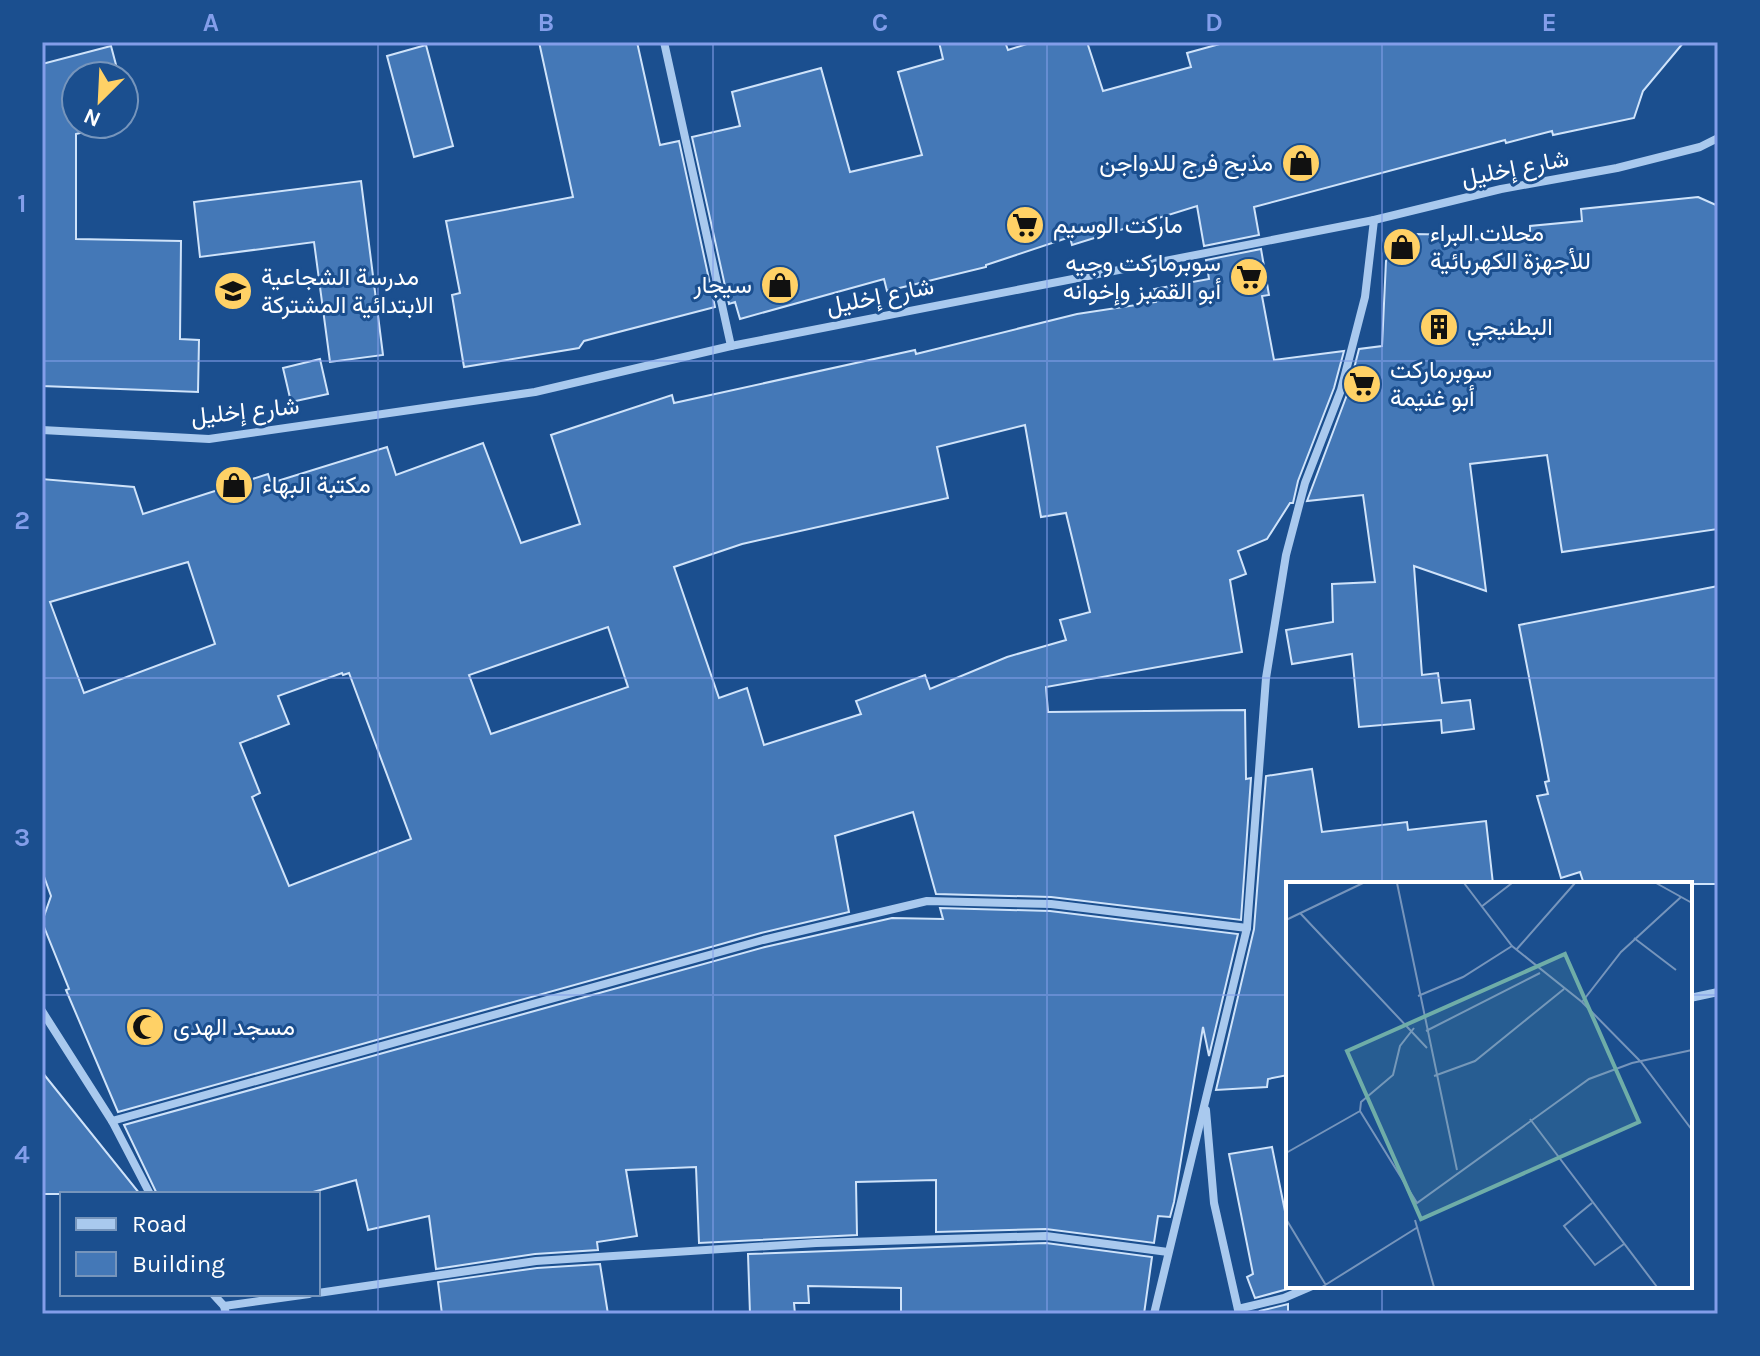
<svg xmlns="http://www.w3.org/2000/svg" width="1760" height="1356" font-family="Karla,Vazirmatn,sans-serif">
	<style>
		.building { fill: #4478b7; stroke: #cfe3fa; stroke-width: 2; fill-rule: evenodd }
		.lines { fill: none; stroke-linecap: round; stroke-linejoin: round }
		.minor { stroke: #a9c9ee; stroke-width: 8 }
		.grid { fill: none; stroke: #839eea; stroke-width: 2; stroke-opacity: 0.55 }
		.labels { text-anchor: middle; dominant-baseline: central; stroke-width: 6; stroke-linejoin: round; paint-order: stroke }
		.poi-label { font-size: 24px; fill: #fff; stroke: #1b4f8f; text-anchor: start }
		.street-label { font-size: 24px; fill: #fff; stroke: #1b4f8f }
		.inset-road { fill: none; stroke: #7695bc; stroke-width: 2 }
		.view { fill: #6fada8; fill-opacity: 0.15; stroke: #6fada8; stroke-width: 4 }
		.inset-edge { fill: none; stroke: #fff; stroke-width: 4 }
		.neatline { fill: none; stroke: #839eea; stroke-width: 3 }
		.grid-label { font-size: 26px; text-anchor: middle; font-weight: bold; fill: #839eea }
	</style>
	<rect width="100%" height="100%" fill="#1b4f8f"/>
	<g class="building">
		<path d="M539 42H637L660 145 679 141 715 307 584 341 579 348 464 367 452 295 460 293 446 221 573 197Z"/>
		<path d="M939 42H1005L1008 50 1033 42H1087L1103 91 1191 67 1187 53 1227 42H1684L1643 91 1634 118 1553 135 1552 131 1506 143 1505 140 1254 207 1259 235 1204 246 1197 206 1072 245 1070 237 986 265V267L887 291 884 279 740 319 735 302 729 304 692 137 740 126 732 92 821 68 850 172 922 155 898 72 943 59Z"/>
		<path d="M426 45 453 146 414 157 387 56Z"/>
		<path d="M111 46 119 76H76V124H116L76 134V239L181 241 180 339 199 340 198 392 42 386V64Z"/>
		<path d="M361 181 383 355 330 362 314 242 200 257 194 202Z"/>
		<path d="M1698 197 1716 205 1718 220V529L1562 552 1547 455 1470 464 1486 591 1414 566 1422 675 1438 673 1442 703 1470 700 1474 729 1442 733 1441 720 1359 727 1352 654 1292 664 1286 630 1333 622 1332 584 1375 582 1363 495 1307 501 1348 392 1359 349 1382 346 1386 261 1413 234 1465 235 1468 240 1530 235V226L1582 221 1581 209Z"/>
		<path d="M1261 249 1269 295 1262 296 1274 360 1344 351 1334 388 1298 481 1293 503H1290L1267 539 1238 551 1246 574 1230 580 1242 652 1046 687 1048 712 1245 710 1246 779 1251 778 1241 920 1051 897 936 894 913 812 835 836 849 912 761 933 118 1112 66 990 69 989 42 922 51 896 42 871V479L134 487 143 514 268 474 271 483 387 447 396 475 483 443 521 543 580 524 551 435 672 395 674 403 915 350 916 354 1077 314 1156 302 1154 289 1209 279 1206 260ZM1025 425 1041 517 1066 513 1090 612 1060 620 1066 640 1007 657 930 689 925 675 856 701 861 714 764 745 747 688 719 698 674 567 742 544 948 498 937 447ZM188 562 215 644 84 693 50 602ZM608 627 628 687 491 734 469 675ZM342 673 343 675 349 673 411 839 289 886 252 797 260 793 240 743 289 724 278 696Z"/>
		<path d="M320 359 328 394 291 402 283 368Z"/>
		<path d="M1718 586V884H1584L1580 872 1561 878 1537 796 1548 794 1545 782 1549 781 1519 625Z"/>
		<path d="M1312 769 1322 832 1407 822 1408 830 1486 821 1493 884H1288V1075L1268 1079 1267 1087 1216 1090 1254 929 1266 776Z"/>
		<path d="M940 908 1050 911 1238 934 1209 1056 1203 1027 1174 1202 1170 1217 1158 1216 1154 1243 1046 1229 936 1232V1180L856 1182 857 1235 699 1243 696 1167 626 1170 637 1236 597 1242 598 1250 535 1254 436 1269 429 1216 368 1230 356 1180 306 1194H157L124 1125 765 947 892 918 943 919Z"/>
		<path d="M42 1072 140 1194H42Z"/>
		<path d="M1272 1147 1288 1226V1289L1255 1298 1247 1277 1253 1274 1229 1154Z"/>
		<path d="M1046 1243 1152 1257 1144 1314 901 1312V1288L808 1286 809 1303H794L795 1314H750L748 1254Z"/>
		<path d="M600 1264 608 1314H442L438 1282 537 1268Z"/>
		<path d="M1288 1304V1314H1262L1260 1311Z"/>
	</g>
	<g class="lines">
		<g class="minor">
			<path d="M664 42 731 346"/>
			<path d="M42 430 209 439 535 392 731 346 1374 220 1501 189 1617 168 1700 147 1718 138"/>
			<path d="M1690 998 1718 992"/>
			<path d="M42 1011 112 1121 150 1194"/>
			<path d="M1206 1110 1214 1203 1239 1314"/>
			<path d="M112 1121 763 940 927 901 1051 904 1247 928"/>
			<path d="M318 1293 536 1261 816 1243 1046 1236 1168 1252"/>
			<path d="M213 1294 224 1306 226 1314"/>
			<path d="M224 1306 309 1294"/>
			<path d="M1238 1309 1284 1298 1312 1286"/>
			<path d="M1154 1314 1247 928 1266 678 1286 555 1305 483 1341 390 1365 297 1374 220"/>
		</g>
	</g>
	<path class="grid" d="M378 42V1314M713 42V1314M1047 42V1314M1382 42V884M42 361H1718M42 678H1718M42 995H1288M1690 995H1718M1382 1286V1314"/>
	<defs>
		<symbol id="shop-disc" viewBox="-11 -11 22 22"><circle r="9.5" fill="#ffd166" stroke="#1b4f8f"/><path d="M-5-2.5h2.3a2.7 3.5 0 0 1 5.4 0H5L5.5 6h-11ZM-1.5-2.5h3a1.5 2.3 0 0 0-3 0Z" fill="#111"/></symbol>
		<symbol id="supermarket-disc" viewBox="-11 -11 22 22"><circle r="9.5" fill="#ffd166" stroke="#1b4f8f"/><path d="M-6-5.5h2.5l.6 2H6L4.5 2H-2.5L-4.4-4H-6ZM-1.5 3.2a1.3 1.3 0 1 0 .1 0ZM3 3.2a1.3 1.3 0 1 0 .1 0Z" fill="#111"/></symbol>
		<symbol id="school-disc" viewBox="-11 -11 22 22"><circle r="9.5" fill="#ffd166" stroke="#1b4f8f"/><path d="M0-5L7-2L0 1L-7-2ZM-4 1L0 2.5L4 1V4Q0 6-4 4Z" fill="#111"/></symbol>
		<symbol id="building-disc" viewBox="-11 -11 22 22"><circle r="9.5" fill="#ffd166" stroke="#1b4f8f"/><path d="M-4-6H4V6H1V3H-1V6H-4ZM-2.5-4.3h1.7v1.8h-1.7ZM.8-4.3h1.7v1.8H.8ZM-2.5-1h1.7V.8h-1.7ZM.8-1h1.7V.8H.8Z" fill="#111"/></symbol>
		<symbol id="mosque-disc" viewBox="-11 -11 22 22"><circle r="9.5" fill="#ffd166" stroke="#1b4f8f"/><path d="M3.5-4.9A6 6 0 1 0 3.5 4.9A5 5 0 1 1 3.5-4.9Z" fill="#111"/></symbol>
	</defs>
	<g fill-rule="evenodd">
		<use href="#shop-disc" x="1279" y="141" width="44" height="44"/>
		<use href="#supermarket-disc" x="1003" y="203" width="44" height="44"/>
		<use href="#shop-disc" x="1380" y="225" width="44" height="44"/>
		<use href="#supermarket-disc" x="1227" y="255" width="44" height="44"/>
		<use href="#shop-disc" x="758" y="263" width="44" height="44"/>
		<use href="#school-disc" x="211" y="269" width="44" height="44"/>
		<use href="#building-disc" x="1417" y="305" width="44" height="44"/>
		<use href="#supermarket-disc" x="1340" y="362" width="44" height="44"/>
		<use href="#shop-disc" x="212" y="463" width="44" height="44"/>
		<use href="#mosque-disc" x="123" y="1005" width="44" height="44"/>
	</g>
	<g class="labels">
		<g class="poi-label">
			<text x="1273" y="163" text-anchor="end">مذبح فرج للدواجن</text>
			<text x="1053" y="225">ماركت الوسيم</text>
			<text x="1430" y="233">محلات البراء<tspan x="1430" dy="28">للأجهزة الكهربائية</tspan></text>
			<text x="1221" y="263" text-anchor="end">سوبرماركت وجيه<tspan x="1221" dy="28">أبو القمبز وإخوانه</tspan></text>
			<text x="261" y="277">مدرسة الشجاعية<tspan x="261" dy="28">الابتدائية المشتركة</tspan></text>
			<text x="752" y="285" text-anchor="end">سيجار</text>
			<text x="1467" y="327">البطنيجي</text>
			<text x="1390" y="370">سوبرماركت<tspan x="1390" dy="28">أبو غنيمة</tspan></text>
			<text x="262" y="485">مكتبة البهاء</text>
			<text x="173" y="1027">مسجد الهدى</text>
		</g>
		<g class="street-label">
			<text transform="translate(1515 168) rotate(-11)">شارع إخليل</text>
			<text transform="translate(880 296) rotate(-11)">شارع إخليل</text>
			<text transform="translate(245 411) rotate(-6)">شارع إخليل</text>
		</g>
	</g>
	<g transform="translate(1286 882)">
		<rect width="406" height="406" fill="#1b4f8f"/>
		<path class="inset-road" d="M111 1 171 288M178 1 226 64 296 120 355 180 406 248M370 1 406 21M195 25 226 1M14 31 141 166M0 38 77 1M348 56 390 88M230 68 289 1M132 114 177 95 226 64M296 120 335 70 395 15M140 149 254 91M148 194 189 179 278 107M74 229 131 321 303 197 346 181 406 168M244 237 371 405M0 271 74 229 75 220 107 193 114 164 128 146M306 321 278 344 309 383 338 362M0 337 41 405M129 338 148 405M36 405 132 345"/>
		<path class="view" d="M279 72 353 240 135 337 61 169Z"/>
		<rect width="406" height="406" class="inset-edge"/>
	</g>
	<rect width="1760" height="1356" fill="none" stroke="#1b4f8f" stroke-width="88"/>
	<rect x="60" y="1192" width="260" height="104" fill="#1b4f8f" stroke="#7695bc" stroke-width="2"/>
	<rect x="76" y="1218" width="40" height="12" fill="#a9c9ee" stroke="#7695bc" stroke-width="2"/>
	<text x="132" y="1232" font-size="24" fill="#ffffff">Road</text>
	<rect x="76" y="1252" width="40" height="24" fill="#4478b7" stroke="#7695bc" stroke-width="2"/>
	<text x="132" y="1272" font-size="24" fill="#ffffff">Building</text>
	<g transform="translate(100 100) rotate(204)"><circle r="38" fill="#1b4f8f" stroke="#7695bc" stroke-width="2"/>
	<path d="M0-6L14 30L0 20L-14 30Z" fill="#ffd166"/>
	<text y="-12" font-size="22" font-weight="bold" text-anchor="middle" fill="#ffffff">N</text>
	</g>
	<rect x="44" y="44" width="1672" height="1268" class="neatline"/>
	<g class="grid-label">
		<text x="211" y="31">A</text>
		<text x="546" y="31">B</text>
		<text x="880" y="31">C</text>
		<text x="1214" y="31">D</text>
		<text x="1549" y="31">E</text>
		<text x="22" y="212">1</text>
		<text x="22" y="529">2</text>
		<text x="22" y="846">3</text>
		<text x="22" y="1163">4</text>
	</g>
</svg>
